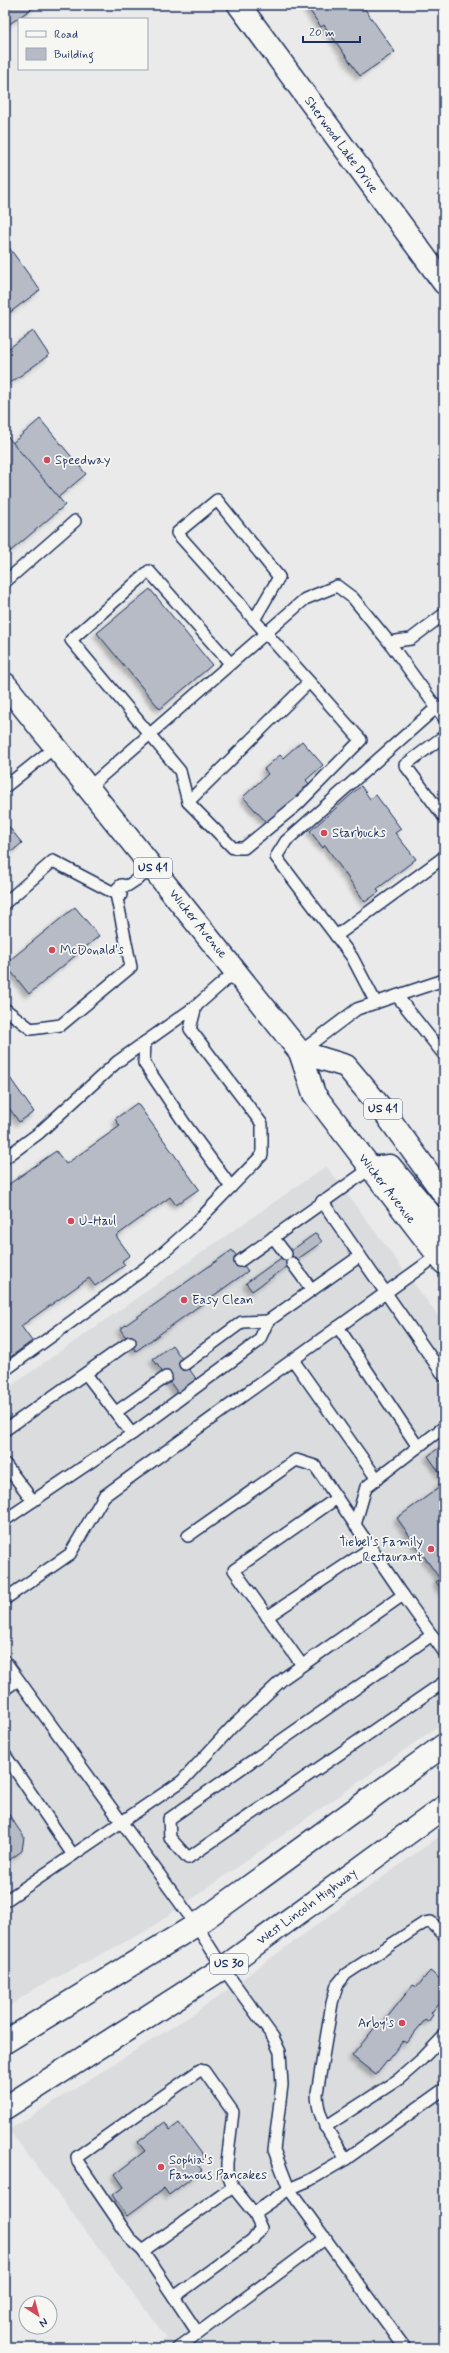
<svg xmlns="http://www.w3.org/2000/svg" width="449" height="2353" font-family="Mynerve,sans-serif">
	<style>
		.built { fill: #dadcde }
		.building { fill: #b6bbc6; stroke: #1b2f5e; filter: url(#shadow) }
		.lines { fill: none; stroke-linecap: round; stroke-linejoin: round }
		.service-casing { stroke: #1b2f5e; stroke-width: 14 }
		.minor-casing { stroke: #1b2f5e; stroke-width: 25 }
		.primary-casing { stroke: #1b2f5e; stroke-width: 25 }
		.trunk-casing { stroke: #1b2f5e; stroke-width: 25 }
		.service { stroke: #f6f6f2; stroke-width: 11 }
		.minor { stroke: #f6f6f2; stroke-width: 22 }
		.primary { stroke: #f6f6f2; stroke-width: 22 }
		.trunk { stroke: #f6f6f2; stroke-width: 22 }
		.poi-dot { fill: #d1495b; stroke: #f6f6f2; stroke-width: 1.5 }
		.labels { text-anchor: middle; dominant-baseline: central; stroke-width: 3.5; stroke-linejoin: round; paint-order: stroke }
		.shield { fill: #f6f6f2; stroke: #5d6b8a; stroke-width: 1 }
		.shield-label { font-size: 12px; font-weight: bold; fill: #1b2f5e }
		.street-label { font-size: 13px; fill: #1b2f5e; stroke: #f6f6f2 }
		.poi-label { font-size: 13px; fill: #1b2f5e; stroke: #f6f6f2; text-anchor: start }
	</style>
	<defs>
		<filter id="shadow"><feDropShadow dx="-3.5" dy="3.5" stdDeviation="2" flood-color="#0004"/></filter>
	</defs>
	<rect width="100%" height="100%" fill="#e9eae9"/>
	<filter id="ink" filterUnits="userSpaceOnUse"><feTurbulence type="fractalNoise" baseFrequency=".025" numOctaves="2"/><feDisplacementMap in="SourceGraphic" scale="8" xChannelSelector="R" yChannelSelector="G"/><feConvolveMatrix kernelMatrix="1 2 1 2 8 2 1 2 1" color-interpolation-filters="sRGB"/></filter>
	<g filter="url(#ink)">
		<g class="built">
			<path d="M326 1166 444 1324V1722L146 1931 36 1988 5 2009V1390Z"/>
			<path d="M444 1833V2348H154L167 2338 9 2130 198 2011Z"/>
		</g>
		<g class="building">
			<path d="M5 5H37L5 27Z"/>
			<path d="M306 5H362L395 52 360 76 324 25 321 27Z"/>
			<path d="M5 242 40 290 5 316Z"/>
			<path d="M33 331 49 355 6 386 5 351Z"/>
			<path d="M40 419 86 474 55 500 9 446Z"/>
			<path d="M8 437 65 505 5 556V439Z"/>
			<path d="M150 589 212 665 160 709 97 633Z"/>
			<path d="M302 741 323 765 306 780 310 785 268 824 243 797 268 774 264 769 280 755 283 758Z"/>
			<path d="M361 786 370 799 376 795 401 829 395 833 416 859 377 889 379 892 365 902 325 845 323 848 310 831Z"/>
			<path d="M5 822 22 843 5 857Z"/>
			<path d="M75 907 99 936 29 994 5 964Z"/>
			<path d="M5 1071 34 1112 19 1122 5 1102Z"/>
			<path d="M137 1103 199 1189 176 1205 170 1197 116 1236 130 1255 122 1261 125 1265 95 1286 89 1278 21 1326 32 1341 5 1361V1187L56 1151 66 1164 120 1126 115 1119Z"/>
			<path d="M316 1233 322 1242 252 1291 246 1283Z"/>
			<path d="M232 1250 248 1271 136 1351 120 1329Z"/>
			<path d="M172 1345 197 1380 178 1393 153 1359Z"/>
			<path d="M444 1444V1479L428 1456Z"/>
			<path d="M444 1481V1593L436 1582 440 1579 397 1518 440 1487 438 1485Z"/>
			<path d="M5 1809 24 1837 22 1851 5 1863Z"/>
			<path d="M430 1971 444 1982V1997L431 2013 433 2015 428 2022 425 2020 406 2043 403 2041 376 2075 352 2056 380 2021 382 2024 413 1985 417 1987Z"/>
			<path d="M165 2122 170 2130 179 2123 205 2158 197 2164 202 2170 169 2195 164 2188 127 2216 112 2195 124 2187 115 2174 145 2151 138 2142Z"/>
		</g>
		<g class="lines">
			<defs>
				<g id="service">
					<path d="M5 582 75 521"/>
					<path d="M389 642 444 718"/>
					<path d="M230 663 149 571 71 640 180 771 188 802 233 848H244L298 804 361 740 177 533 217 500 279 577 254 620"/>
					<path d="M444 736 405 765 444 817"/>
					<path d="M5 787 55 747"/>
					<path d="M88 788 305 599 337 586 353 598 389 642 411 639 444 614"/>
					<path d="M188 802 309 682"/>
					<path d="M5 903 53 861 116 894 121 895"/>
					<path d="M336 936 444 857"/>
					<path d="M397 996 444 1055"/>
					<path d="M376 1003 352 957 276 857 286 841 436 708"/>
					<path d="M5 1009 31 1029 61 1025 131 967 116 894 117 889 121 885 127 886 153 869"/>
					<path d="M145 1042 144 1063 185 1124 231 1187"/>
					<path d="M300 1052 357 1009 444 980"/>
					<path d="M5 1158 39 1133 117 1062 196 1006 236 971"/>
					<path d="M273 1237 286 1254"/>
					<path d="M360 1256 444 1376"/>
					<path d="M240 1261 371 1168"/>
					<path d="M292 1263 312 1290"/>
					<path d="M338 1327 418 1447"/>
					<path d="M293 1360 377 1479"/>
					<path d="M185 1364 242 1322 268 1321"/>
					<path d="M5 1370 148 1266 190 1229 262 1155V1124L190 1029 196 1006"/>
					<path d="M86 1374 132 1434"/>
					<path d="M116 1412 166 1377"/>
					<path d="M5 1430 130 1342"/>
					<path d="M5 1464 33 1501 132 1434 259 1341 268 1321 360 1256 322 1201"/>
					<path d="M5 1520 33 1501"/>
					<path d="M355 1525 366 1487 444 1427"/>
					<path d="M403 1595 444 1652"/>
					<path d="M5 1599 70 1554 104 1496 438 1255"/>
					<path d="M267 1617 371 1548"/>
					<path d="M432 1635 169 1819 170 1838 188 1858 444 1682"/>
					<path d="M5 1661 196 1925 223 1968 273 2037 280 2052 282 2085 274 2150 289 2189 405 2348"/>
					<path d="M302 1665 234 1570 337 1498"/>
					<path d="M5 1689 18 1680"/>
					<path d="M5 1755 73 1855"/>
					<path d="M5 1901 182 1781 232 1727 284 1678 403 1595 315 1466 296 1460 188 1536"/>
					<path d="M325 2127 399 2079 422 2059 444 2036"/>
					<path d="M346 2159C332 2137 317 2119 317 2093L332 2003 337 1985 346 1974 424 1923 431 1922 444 1935"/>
					<path d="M143 2251 131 2240 78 2162 77 2157 200 2070 204 2071 233 2112 227 2163V2171L233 2187"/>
					<path d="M174 2297 252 2240 261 2228 254 2213"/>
					<path d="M198 2333 143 2251 233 2187 254 2213 289 2189 310 2180 346 2159 444 2089"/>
					<path d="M178 2348 326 2238"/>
				</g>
				<path id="minor" d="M239 5 444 283"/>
				<g id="primary">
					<path d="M5 2042 196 1925 444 1745"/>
					<path d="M5 2108 223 1968 444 1807"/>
				</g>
				<g id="trunk">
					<path d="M5 684 300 1052 314 1094 444 1263"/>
					<path d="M300 1052 346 1066 382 1109 444 1194"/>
					<path d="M371 1168 390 1166 444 1231"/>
				</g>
			</defs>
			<use href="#service" class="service-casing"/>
			<use href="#minor" class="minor-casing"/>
			<use href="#primary" class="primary-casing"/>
			<use href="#trunk" class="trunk-casing"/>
			<use href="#service" class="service"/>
			<use href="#minor" class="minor"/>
			<use href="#primary" class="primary"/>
			<use href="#trunk" class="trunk"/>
		</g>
	</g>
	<g class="poi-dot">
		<circle cx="47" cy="460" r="4"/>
		<circle cx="324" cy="833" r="4"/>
		<circle cx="52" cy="950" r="4"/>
		<circle cx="71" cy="1221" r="4"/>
		<circle cx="184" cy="1300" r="4"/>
		<circle cx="431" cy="1549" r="4"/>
		<circle cx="402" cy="2023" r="4"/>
		<circle cx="161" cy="2167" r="4"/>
	</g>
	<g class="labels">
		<g class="shield">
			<rect x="134" y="858" width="38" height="20" rx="3"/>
			<rect x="364" y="1099" width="38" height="20" rx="3"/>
			<rect x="210" y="1954" width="38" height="20" rx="3"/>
		</g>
		<g class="shield-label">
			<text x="153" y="868">US 41</text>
			<text x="383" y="1109">US 41</text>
			<text x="229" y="1964">US 30</text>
		</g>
		<g class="street-label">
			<text transform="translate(341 145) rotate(54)">Sherwood Lake Drive</text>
			<text transform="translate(198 924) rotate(51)">Wicker Avenue</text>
			<text transform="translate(387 1189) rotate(52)">Wicker Avenue</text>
			<text transform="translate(307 1907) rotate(-36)">West Lincoln Highway</text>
		</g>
		<g class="poi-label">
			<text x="55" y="460">Speedway</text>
			<text x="332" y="833">Starbucks</text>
			<text x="60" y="950">McDonald's</text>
			<text x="79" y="1221">U-Haul</text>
			<text x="192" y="1300">Easy Clean</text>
			<text x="423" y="1542" text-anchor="end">Tiebel's Family<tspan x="423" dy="15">Restaurant</tspan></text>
			<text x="394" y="2023" text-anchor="end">Arby's</text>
			<text x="169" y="2160">Sophia's<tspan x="169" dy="15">Famous Pancakes</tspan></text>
		</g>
	</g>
	<rect width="449" height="2353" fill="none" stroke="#f6f6f2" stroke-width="20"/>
	<rect x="10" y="10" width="429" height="2333" fill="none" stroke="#1b2f5e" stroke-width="1.5" filter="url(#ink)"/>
	<rect x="18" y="18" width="130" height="52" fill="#f6f6f2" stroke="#9ea6b7"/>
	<rect x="26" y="31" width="20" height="6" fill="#f6f6f2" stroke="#9ea6b7"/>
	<text x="54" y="38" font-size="12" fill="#1b2f5e">Road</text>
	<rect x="26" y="48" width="20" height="12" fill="#b6bbc6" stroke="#9ea6b7"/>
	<text x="54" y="58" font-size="12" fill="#1b2f5e">Building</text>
	<g transform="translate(38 2315) rotate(144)"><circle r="19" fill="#f6f6f2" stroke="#9ea6b7"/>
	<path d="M0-3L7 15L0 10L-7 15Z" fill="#d1495b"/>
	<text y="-6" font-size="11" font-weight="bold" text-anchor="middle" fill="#1b2f5e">N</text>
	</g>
	<path d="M303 36v6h57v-6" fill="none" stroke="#1b2f5e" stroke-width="2"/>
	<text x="309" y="36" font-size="12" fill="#1b2f5e" stroke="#f6f6f2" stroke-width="3" paint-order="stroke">20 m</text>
</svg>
